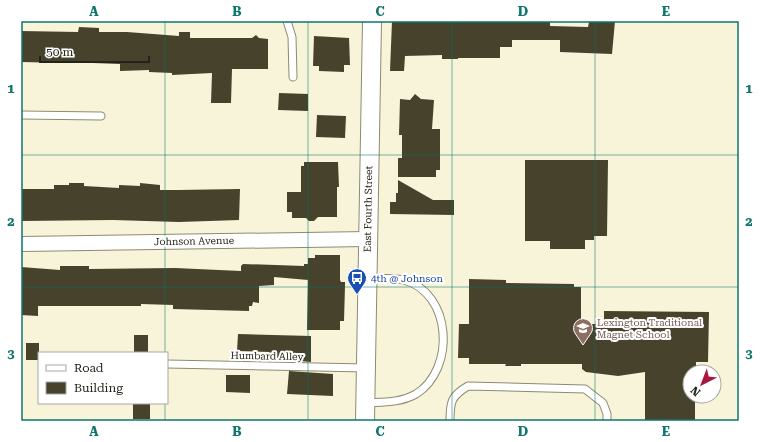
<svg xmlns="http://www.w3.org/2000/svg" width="760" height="442" font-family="'Roboto Serif',serif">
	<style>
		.building { fill: #46422c }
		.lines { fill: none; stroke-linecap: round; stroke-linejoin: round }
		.service-casing { stroke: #8e8a72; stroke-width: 9 }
		.minor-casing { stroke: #8e8a72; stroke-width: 16 }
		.tertiary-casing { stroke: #8e8a72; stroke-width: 20 }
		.service { stroke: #fff; stroke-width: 7 }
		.minor { stroke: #fff; stroke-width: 14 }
		.tertiary { stroke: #fff; stroke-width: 18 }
		.grid { fill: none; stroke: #0f766e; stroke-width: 1; stroke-opacity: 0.55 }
		.labels { text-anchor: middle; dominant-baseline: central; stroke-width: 4; stroke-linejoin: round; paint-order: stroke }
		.street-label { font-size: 10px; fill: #252319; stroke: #fff }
		.transit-label { font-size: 10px; fill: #164399; stroke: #fff; text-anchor: start }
		.education-label { font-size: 10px; fill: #785e54; stroke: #fff; text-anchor: start }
		.neatline { fill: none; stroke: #0f766e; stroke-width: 1.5 }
		.grid-label { font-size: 13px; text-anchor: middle; font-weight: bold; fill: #0f766e }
	</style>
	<rect width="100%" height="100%" fill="#f8f4d9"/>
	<g class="building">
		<path d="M392 21H550V26L588 27 589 22 591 21H615L612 54 560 52V40H512V47H500V58H458V59H442V55L405 56 404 71H390Z"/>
		<path d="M79 27 99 28V32H127L179 36V32H190V38H252L256 35 259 38 268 39V69H232L231 103H211L212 73 172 75V73L149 72V70L120 71V64L66 62V63L21 62V31L78 32Z"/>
		<path d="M314 36 349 38 350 65H344V72L319 71V66H313Z"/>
		<path d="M279 93 308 94V111L278 110Z"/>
		<path d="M415 94 421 99 434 100 432 129H440V170H436V177H398V158H402V135H399L400 99 410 100Z"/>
		<path d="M317 115 346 116 345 138 316 137Z"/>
		<path d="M525 160H608L607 236H594V240H585V249H550V241H525Z"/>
		<path d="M304 162H338L339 187H337V217H318L314 221H309L306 218H292V212H287V192H301V166H304Z"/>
		<path d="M398 180 433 200H454V215L390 214V202H396V193H398Z"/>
		<path d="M69 183H84V186L119 188V185L140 186V183L160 185V190H178L240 189 239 220 179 222 113 220 21 221V189H54V185H69Z"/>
		<path d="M315 255H340V280L341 282H345V286L344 321H340V330H307L308 280 274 277V285L259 286V303L253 302 252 306H249V311L173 309V305L141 304V306H38V316L21 315V267L60 270V266H89V269L175 268 241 271V266L243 264 304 266V264H308V258H315Z"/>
		<path d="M469 279 506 280V283L574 284V287H581V324H604V311L709 312 708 362H696V372H690V396H695V421H645V372L618 376 586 372 582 369V364H521V366H505L506 364H469V358H458L459 324H469Z"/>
		<path d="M238 334 311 336V362L276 359V356H269V352L237 351Z"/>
		<rect x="134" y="335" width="14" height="18"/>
		<rect x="26" y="343" width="13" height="17"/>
		<path d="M289 371 333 374V396L287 394Z"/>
		<path d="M226 375H250V393L226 392Z"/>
		<rect x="133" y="403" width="17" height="16"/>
	</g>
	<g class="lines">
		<defs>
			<g id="service">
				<path d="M287 21 292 37 293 77"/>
				<path d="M21 115 101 116"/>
				<path d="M167 364 366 368"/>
				<path d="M366 403C383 402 400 403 416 394 456 369 452 293 404 280 392 277 379 279 367 279"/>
				<path d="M450 421C450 402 451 396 468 386L585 389 603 403 607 414V421"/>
			</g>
			<path id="minor" d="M21 244 368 239"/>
			<path id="tertiary" d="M365 421 372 21"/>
		</defs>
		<use href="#service" class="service-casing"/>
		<use href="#minor" class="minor-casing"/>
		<use href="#tertiary" class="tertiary-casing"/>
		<use href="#service" class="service"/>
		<use href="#minor" class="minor"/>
		<use href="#tertiary" class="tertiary"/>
	</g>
	<path class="grid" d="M165 21V353M308 21V421M452 21V421M595 21V421M21 155H739M21 287H739M165 403V421"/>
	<defs>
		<symbol id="bus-pin" viewBox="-11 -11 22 30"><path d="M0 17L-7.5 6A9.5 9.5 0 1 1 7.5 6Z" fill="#1a4fb4" stroke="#fff"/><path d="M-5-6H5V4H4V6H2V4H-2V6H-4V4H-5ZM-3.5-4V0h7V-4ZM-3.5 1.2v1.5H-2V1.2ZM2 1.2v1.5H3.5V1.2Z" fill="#fff"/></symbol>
		<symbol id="school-pin" viewBox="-11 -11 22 30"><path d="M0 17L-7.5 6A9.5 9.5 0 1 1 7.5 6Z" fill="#8d6e63" stroke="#fff"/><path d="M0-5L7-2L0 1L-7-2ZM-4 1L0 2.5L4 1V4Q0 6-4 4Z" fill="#fff"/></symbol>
	</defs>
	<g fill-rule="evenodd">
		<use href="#bus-pin" x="346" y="267" width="22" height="30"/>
		<use href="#school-pin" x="572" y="317" width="22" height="30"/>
	</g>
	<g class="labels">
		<g class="street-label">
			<text transform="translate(368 209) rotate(-89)">East Fourth Street</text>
			<text transform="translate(194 241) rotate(-1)">Johnson Avenue</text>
			<text transform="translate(267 356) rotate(1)">Humbard Alley</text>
		</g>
		<g class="transit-label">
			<text x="371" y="278">4th @ Johnson</text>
		</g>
		<g class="education-label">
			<text x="597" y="322">Lexington Traditional<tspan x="597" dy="12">Magnet School</tspan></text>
		</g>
	</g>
	<rect width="760" height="442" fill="none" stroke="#ffffff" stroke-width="44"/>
	<rect x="38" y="352" width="130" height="52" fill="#ffffff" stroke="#a8a7a3"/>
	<rect x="46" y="365" width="20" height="6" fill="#ffffff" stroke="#a8a7a3"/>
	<text x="74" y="372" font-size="12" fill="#252319">Road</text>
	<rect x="46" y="382" width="20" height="12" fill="#46422c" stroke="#a8a7a3"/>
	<text x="74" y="392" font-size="12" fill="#252319">Building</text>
	<g transform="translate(702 384) rotate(222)"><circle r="19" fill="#ffffff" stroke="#a8a7a3"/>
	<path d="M0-3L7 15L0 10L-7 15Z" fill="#ab1640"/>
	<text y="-6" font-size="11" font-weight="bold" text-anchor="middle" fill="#252319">N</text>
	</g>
	<path d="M40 56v6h109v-6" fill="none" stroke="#252319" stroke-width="2"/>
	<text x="46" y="56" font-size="12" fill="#252319" stroke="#ffffff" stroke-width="3" paint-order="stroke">50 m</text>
	<rect x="22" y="22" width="716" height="398" class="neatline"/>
	<g class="grid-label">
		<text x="94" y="16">A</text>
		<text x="237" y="16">B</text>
		<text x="380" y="16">C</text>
		<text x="523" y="16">D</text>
		<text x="666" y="16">E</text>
		<text x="11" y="93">1</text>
		<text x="749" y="93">1</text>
		<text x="11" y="226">2</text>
		<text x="749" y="226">2</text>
		<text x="11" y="358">3</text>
		<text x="749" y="358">3</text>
		<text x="94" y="436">A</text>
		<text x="237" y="436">B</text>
		<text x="380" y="436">C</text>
		<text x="523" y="436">D</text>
		<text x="666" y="436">E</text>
	</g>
</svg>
